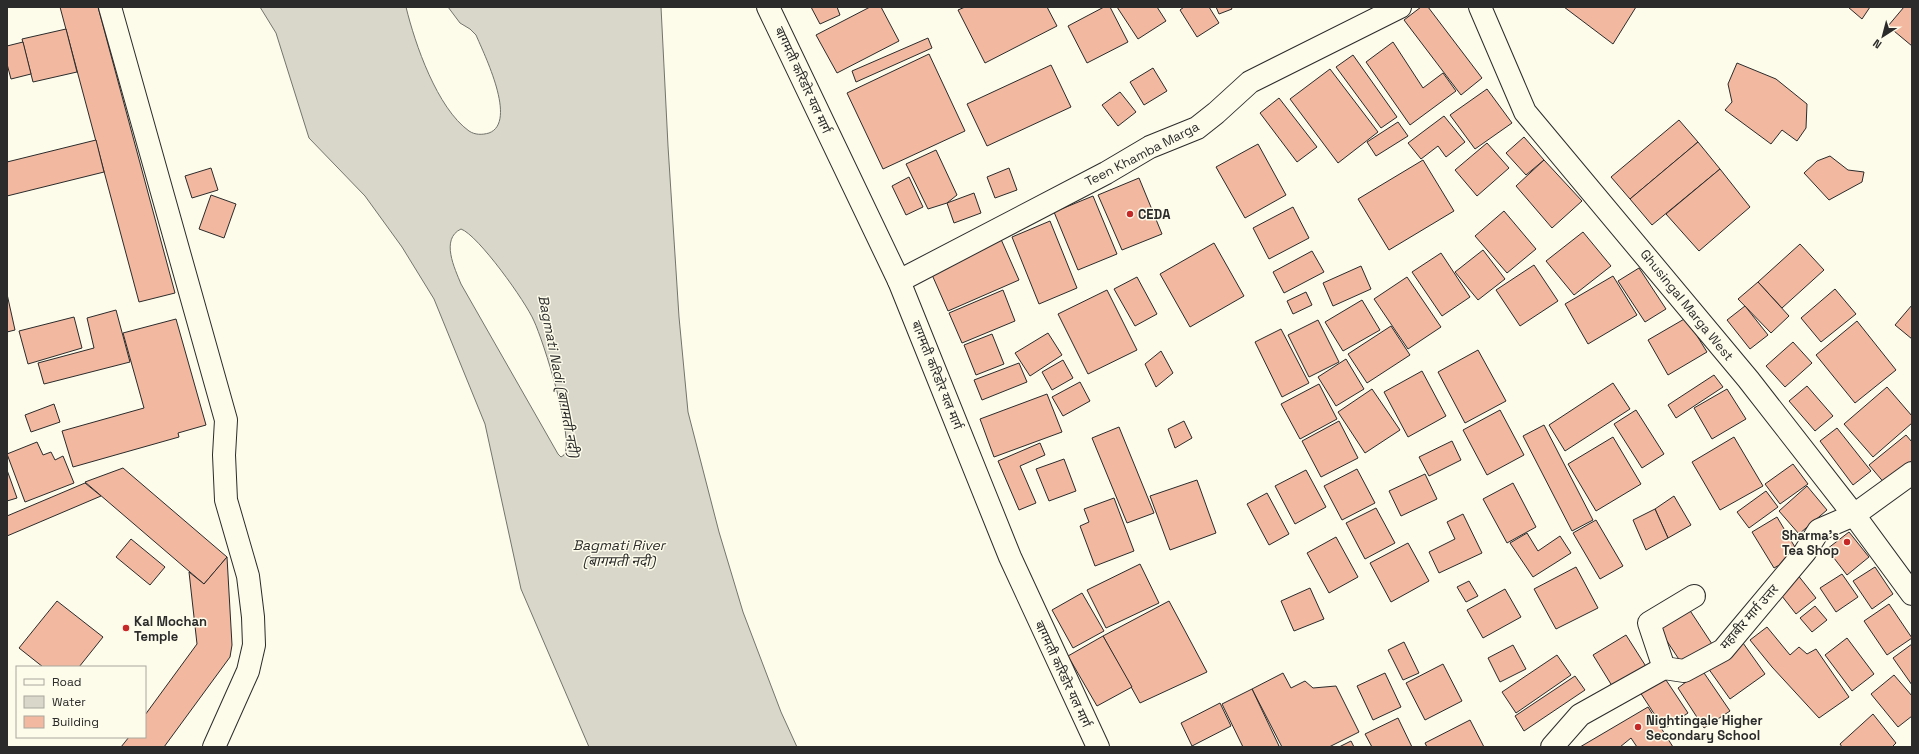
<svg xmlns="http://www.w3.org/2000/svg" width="1919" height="754" font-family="'Space Grotesk','Noto Sans Devanagari',sans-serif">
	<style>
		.water { fill: #d8d7c9; stroke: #74746e; fill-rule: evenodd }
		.building { fill: #f2b8a0; stroke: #2b2b2b }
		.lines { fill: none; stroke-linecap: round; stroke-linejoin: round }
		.street-casing { stroke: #2b2b2b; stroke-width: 24 }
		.secondary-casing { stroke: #2b2b2b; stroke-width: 24 }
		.street { stroke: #fdfbea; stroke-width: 22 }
		.secondary { stroke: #fdfbea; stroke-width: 22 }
		.poi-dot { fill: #c62828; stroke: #fdfbea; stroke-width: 1.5 }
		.labels { text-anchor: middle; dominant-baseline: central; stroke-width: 3; stroke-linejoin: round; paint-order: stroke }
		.street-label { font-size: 13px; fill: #2b2b2b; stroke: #fdfbea }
		.poi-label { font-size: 13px; font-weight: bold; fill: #2b2b2b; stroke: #fdfbea; text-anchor: start }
		.water-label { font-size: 14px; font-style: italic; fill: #2b2b2b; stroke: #fdfbea }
	</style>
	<rect width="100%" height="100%" fill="#fdfbea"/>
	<path class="water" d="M260 7H406C415 44 437 108 469 131 475 135 482 135 489 133 518 122 484 54 476 35L470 29 460 23 448 7H661L668 146 679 317 688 412 719 532 743 612 781 712 797 747H589L521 589 485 424 434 299 402 247 365 196 309 138 276 33ZM461 229C478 235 526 302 534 321 543 340 575 440 564 455L561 457 558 454 461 284C455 269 440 239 461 229Z"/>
	<g class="building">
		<path d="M60 7H98L175 293 139 302Z"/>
		<path d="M811 7H837L840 15 820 24Z"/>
		<path d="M870 7H881L899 41 837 73 816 35Z"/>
		<path d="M965 7H1047L1057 26 985 63 958 10Z"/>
		<path d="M1104 7H1110L1128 42 1087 63 1068 26Z"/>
		<path d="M1117 7H1157L1166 21 1138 39Z"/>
		<path d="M1184 7H1209L1219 23 1197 37 1180 10Z"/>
		<path d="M1216 7H1231L1232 9 1219 14Z"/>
		<path d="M1421 7H1428L1482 78 1461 95 1404 20Z"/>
		<path d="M1564 7H1636L1613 44Z"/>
		<path d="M1848 7H1870L1862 19Z"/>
		<path d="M1904 7H1912V46L1888 26Z"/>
		<path d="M66 29 77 72 33 82 22 39Z"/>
		<path d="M928 38 932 48 856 82 852 71Z"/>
		<path d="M23 42 31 74 11 79 7 64V46Z"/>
		<path d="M1393 42 1423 88 1443 73 1456 91 1410 125 1366 62Z"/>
		<path d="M929 54 965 131 883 169 847 93Z"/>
		<path d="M1353 55 1397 117 1381 128 1336 67Z"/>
		<path d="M1737 63 1776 79 1807 104 1806 128 1797 141 1782 130 1771 144 1725 110 1732 102 1728 84Z"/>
		<path d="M1051 65 1071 107 987 146 967 104Z"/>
		<path d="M1153 68 1167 91 1144 105 1130 82Z"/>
		<path d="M1330 69 1378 132 1338 163 1290 99Z"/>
		<path d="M1487 89 1512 123 1475 149 1450 115Z"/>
		<path d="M1120 92 1136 112 1118 126 1102 105Z"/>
		<path d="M1279 98 1317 147 1297 162 1260 113Z"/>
		<path d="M1444 116 1465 142 1446 157 1438 146 1421 159 1408 143Z"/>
		<path d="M1679 120 1698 142 1630 199 1611 177Z"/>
		<path d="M1398 122 1408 136 1376 156 1367 142Z"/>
		<path d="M1524 137 1544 160 1526 175 1506 153Z"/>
		<path d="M96 140 104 172 7 196V162Z"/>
		<path d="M1698 142 1720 169 1652 225 1630 199Z"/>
		<path d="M1487 143 1509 168 1477 196 1455 170Z"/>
		<path d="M1258 144 1286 195 1245 218 1216 167Z"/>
		<path d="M936 150 957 195 947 203 928 209 906 164Z"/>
		<path d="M1830 156 1848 170 1864 172 1862 182 1829 200 1804 173 1817 161Z"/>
		<path d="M1423 160 1454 211 1389 250 1358 199Z"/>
		<path d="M1544 160 1582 201 1552 228 1516 186Z"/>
		<path d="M211 168 218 190 192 198 185 176Z"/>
		<path d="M1009 168 1017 190 995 198 987 177Z"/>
		<path d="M1720 169 1750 207 1699 251 1666 214Z"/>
		<path d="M909 177 923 207 906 215 892 186Z"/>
		<path d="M1139 178 1162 234 1122 250 1098 195Z"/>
		<path d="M974 193 981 213 954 223 947 203Z"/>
		<path d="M211 195 236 204 224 238 199 229Z"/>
		<path d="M1093 196 1117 254 1078 270 1054 212Z"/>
		<path d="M1293 207 1309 238 1269 259 1253 228Z"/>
		<path d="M1504 211 1536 249 1507 273 1475 236Z"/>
		<path d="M1050 221 1077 288 1039 304 1012 237Z"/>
		<path d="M1583 232 1611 266 1574 295 1546 261Z"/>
		<path d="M1000 237 1019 280 948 311 929 268Z"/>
		<path d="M1214 243 1244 296 1190 327 1160 274Z"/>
		<path d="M1800 244 1824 270 1782 308 1758 282Z"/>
		<path d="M1483 250 1505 279 1478 300 1455 272Z"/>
		<path d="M1312 251 1324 272 1284 293 1273 272Z"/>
		<path d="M1441 253 1470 297 1442 316 1412 272Z"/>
		<path d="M1534 265 1558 301 1520 326 1496 290Z"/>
		<path d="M1361 266 1371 289 1333 306 1323 283Z"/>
		<path d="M1639 268 1666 309 1645 322 1618 281Z"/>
		<path d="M1613 276 1637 315 1588 344 1565 304Z"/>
		<path d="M1137 277 1157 314 1135 326 1114 289Z"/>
		<path d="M1407 277 1441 327 1408 349 1374 299Z"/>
		<path d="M1758 282 1789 316 1771 333 1738 299Z"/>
		<path d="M1835 289 1856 314 1821 342 1801 318Z"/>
		<path d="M1003 290 1015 321 962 343 949 313Z"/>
		<path d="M1107 290 1137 350 1088 374 1058 314Z"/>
		<path d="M1306 292 1312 305 1293 314 1287 301Z"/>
		<path d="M7 294 15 330 7 332Z"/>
		<path d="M1362 300 1380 330 1343 351 1325 322Z"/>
		<path d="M1912 305V339L1895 325Z"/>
		<path d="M1745 306 1768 335 1750 349 1727 320Z"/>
		<path d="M116 310 130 362 44 384 38 363 94 348 87 318Z"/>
		<path d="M74 317 82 348 28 364 19 331Z"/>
		<path d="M1686 318 1707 352 1668 375 1648 340Z"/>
		<path d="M176 319 206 425 178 433 179 437 73 467 62 431 144 408 123 333Z"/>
		<path d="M1318 320 1339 362 1309 377 1288 335Z"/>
		<path d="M1857 321 1896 370 1855 403 1816 355Z"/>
		<path d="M1391 326 1410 355 1367 383 1348 354Z"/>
		<path d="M1281 329 1309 383 1282 397 1255 342Z"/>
		<path d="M1048 333 1062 355 1030 376 1015 353Z"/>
		<path d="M992 334 1004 364 976 375 964 345Z"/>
		<path d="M1793 342 1812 363 1785 387 1766 366Z"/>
		<path d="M1478 350 1506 401 1465 423 1438 372Z"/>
		<path d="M1161 351 1173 373 1156 387 1145 364Z"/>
		<path d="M1346 359 1364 389 1336 406 1318 377Z"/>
		<path d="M1063 360 1073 378 1052 390 1042 372Z"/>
		<path d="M1019 363 1027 382 982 400 974 380Z"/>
		<path d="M1422 371 1446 416 1408 437 1384 392Z"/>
		<path d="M1714 375 1723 387 1676 418 1668 405Z"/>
		<path d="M1080 382 1090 401 1063 416 1052 397Z"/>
		<path d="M1613 383 1630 409 1565 451 1549 425Z"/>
		<path d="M1319 384 1337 419 1300 439 1281 404Z"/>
		<path d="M1807 386 1833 416 1815 431 1789 401Z"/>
		<path d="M1887 387 1912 416V423L1873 457 1844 424Z"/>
		<path d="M1372 389 1400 430 1365 453 1338 412Z"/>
		<path d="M1727 389 1746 419 1712 439 1694 408Z"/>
		<path d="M1047 394 1062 432 994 457 980 419Z"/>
		<path d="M54 404 60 422 31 432 25 415Z"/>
		<path d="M1500 410 1524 455 1487 475 1463 430Z"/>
		<path d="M1636 410 1664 454 1642 468 1614 424Z"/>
		<path d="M1184 421 1192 438 1175 448 1168 429Z"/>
		<path d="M1339 421 1358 458 1321 477 1302 441Z"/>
		<path d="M1544 425 1593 520 1572 531 1523 436Z"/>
		<path d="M1119 427 1154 513 1127 523 1092 438Z"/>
		<path d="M1837 428 1871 471 1853 485 1820 441Z"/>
		<path d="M1906 435 1912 442V462L1886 485 1869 465Z"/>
		<path d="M1613 437 1641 484 1596 511 1568 464Z"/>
		<path d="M1734 437 1763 486 1720 510 1692 462Z"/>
		<path d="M1452 441 1461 460 1429 476 1419 457Z"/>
		<path d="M37 442 43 455 51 452 55 460 63 456 74 483 25 502 7 454Z"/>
		<path d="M1040 443 1045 455 1020 466 1036 503 1019 510 998 461Z"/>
		<path d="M1064 459 1076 491 1049 501 1036 469Z"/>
		<path d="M1793 464 1808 484 1780 504 1765 484Z"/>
		<path d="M123 468 227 557 204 584 85 482Z"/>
		<path d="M1357 469 1375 503 1342 520 1324 486Z"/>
		<path d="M7 470 17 498 7 501Z"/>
		<path d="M1306 470 1326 507 1295 524 1275 486Z"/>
		<path d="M1425 474 1437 499 1401 516 1389 491Z"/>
		<path d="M1197 480 1216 533 1170 550 1150 496Z"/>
		<path d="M85 483 101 496 7 536V516Z"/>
		<path d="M1513 483 1536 527 1507 543 1483 499Z"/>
		<path d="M1807 486 1827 510 1799 534 1779 511Z"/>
		<path d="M1766 491 1778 507 1749 528 1737 512Z"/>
		<path d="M1267 493 1289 534 1269 545 1247 504Z"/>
		<path d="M1674 496 1691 525 1668 538 1655 509Z"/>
		<path d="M1114 498 1134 551 1095 566 1080 526 1089 522 1084 509Z"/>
		<path d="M1376 508 1395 543 1365 559 1346 523Z"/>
		<path d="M1655 509 1668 538 1646 550 1633 520Z"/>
		<path d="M1463 514 1482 553 1439 573 1429 552 1455 539 1447 522Z"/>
		<path d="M1777 517 1799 554 1774 568 1752 532Z"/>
		<path d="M1596 520 1623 566 1600 579 1573 533Z"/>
		<path d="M1849 532 1869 557 1847 575 1827 549Z"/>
		<path d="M1527 533 1538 551 1560 536 1571 553 1533 577 1510 543Z"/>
		<path d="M1336 537 1358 577 1329 593 1307 553Z"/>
		<path d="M131 539 165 567 150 585 116 557Z"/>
		<path d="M1408 543 1429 581 1391 602 1370 563Z"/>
		<path d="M227 557 232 645 230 657 164 747H121L129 737H145V715L197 644 189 572 204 584Z"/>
		<path d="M1140 564 1159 603 1106 628 1087 590Z"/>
		<path d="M1576 567 1598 608 1556 629 1534 589Z"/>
		<path d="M1875 567 1893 594 1872 609 1853 581Z"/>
		<path d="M1797 574 1816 598 1796 614 1778 591Z"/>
		<path d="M1842 574 1858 597 1836 612 1820 588Z"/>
		<path d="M1469 581 1478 596 1466 602 1457 587Z"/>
		<path d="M1310 588 1324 619 1294 631 1281 601Z"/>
		<path d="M1505 589 1521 617 1483 638 1467 610Z"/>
		<path d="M1082 593 1104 631 1073 648 1052 610Z"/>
		<path d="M57 601 103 637 79 667H43L19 648Z"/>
		<path d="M1169 601 1207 672 1140 703 1103 636Z"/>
		<path d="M1889 604 1912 638 1887 655 1864 621Z"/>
		<path d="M1687 606 1714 647 1684 667 1657 626Z"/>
		<path d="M1815 606 1827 620 1812 632 1800 618Z"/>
		<path d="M1767 627 1790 655 1799 647 1807 654 1816 649 1849 697 1819 718 1772 667 1750 640Z"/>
		<path d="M1626 635 1647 668 1614 689 1593 655Z"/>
		<path d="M1103 636 1132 687 1097 706 1068 656Z"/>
		<path d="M1847 638 1874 674 1852 691 1825 655Z"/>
		<path d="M1404 642 1419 673 1403 680 1388 650Z"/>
		<path d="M1743 643 1765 674 1730 699 1708 668Z"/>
		<path d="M1912 644V685L1893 658Z"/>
		<path d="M1513 645 1526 669 1500 682 1488 658Z"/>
		<path d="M1557 655 1571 675 1516 713 1502 692Z"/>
		<path d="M1443 664 1462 701 1425 720 1406 683Z"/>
		<path d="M1702 670 1730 711 1704 728 1678 688Z"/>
		<path d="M1283 673 1291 688 1305 681 1313 688 1336 686 1359 732 1329 747H1282L1252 689Z"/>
		<path d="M1385 673 1401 707 1373 720 1357 686Z"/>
		<path d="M1662 674 1688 713 1664 729 1638 689Z"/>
		<path d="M1894 675 1912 696V716L1898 727 1871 694Z"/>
		<path d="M1575 676 1585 690 1524 731 1515 716Z"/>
		<path d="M1252 689 1279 746 1277 747H1243L1222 704Z"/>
		<path d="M1220 703 1231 726 1192 746 1181 723Z"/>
		<path d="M1648 707 1673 747H1637L1631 738 1620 747H1580Z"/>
		<path d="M1873 714 1896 743 1892 747H1842L1840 744Z"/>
		<path d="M1398 718 1412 747H1372L1365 734Z"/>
		<path d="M1470 720 1484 747H1427L1425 743Z"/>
		<path d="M1351 741 1354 747H1339Z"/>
	</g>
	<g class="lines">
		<defs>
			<g id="street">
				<path d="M110 7 226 420 224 455 226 500 248 576 253 617 254 645 248 671 214 747"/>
				<path d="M1480 7 1525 112 1748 379 1854 515 1912 594"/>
				<path d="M899 281 1106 173 1150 147 1197 128 1216 113 1250 82 1400 7"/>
				<path d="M1664 668 1649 623 1694 596"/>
				<path d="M1552 747 1580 715 1664 668 1684 671 1723 650 1805 552 1819 530 1854 515 1912 473"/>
			</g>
			<path id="secondary" d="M768 7 899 281 1010 557 1098 747"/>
		</defs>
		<use href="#street" class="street-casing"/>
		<use href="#secondary" class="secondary-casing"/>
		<use href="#street" class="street"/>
		<use href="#secondary" class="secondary"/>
	</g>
	<g class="poi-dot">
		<circle cx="1130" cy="214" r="4"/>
		<circle cx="1847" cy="542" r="4"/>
		<circle cx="126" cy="628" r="4"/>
		<circle cx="1638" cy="727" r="4"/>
	</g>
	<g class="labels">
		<g class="street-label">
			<text transform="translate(803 80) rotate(65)">बागमती करिडोर यल मार्ग</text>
			<text transform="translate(1142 154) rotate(-27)">Teen Khamba Marga</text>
			<text transform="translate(1687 305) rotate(51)">Ghusingal Marga West</text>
			<text transform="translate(937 375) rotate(68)">बागमती करिडोर यल मार्ग</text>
			<text transform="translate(1749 617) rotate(-49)">महाबीर मार्ग उत्तर</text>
			<text transform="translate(1063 674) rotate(65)">बागमती करिडोर यल मार्ग</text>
		</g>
		<g class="poi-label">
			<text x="1138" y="214">CEDA</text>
			<text x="1839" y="535" text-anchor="end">Sharma's<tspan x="1839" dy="15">Tea Shop</tspan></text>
			<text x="134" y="621">Kal Mochan<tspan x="134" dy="15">Temple</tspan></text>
			<text x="1646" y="720">Nightingale Higher<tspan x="1646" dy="15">Secondary School</tspan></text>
		</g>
		<g class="water-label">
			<text transform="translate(559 376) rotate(79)">Bagmati Nadi (बागमती नदी)</text>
			<text x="619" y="545">Bagmati River<tspan x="619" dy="16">(बागमती नदी)</tspan></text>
		</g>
	</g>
	<rect width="1919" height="754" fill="none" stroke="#2b2b2b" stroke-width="16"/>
	<rect x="16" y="666" width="130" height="72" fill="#fdfbea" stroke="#a9a89e"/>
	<rect x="24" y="679" width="20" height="6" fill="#fdfbea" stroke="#a9a89e"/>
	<text x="52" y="686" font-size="12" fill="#2b2b2b">Road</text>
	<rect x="24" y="696" width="20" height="12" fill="#d8d7c9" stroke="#a9a89e"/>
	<text x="52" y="706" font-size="12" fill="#2b2b2b">Water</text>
	<rect x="24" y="716" width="20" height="12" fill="#f2b8a0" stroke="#a9a89e"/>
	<text x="52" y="726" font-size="12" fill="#2b2b2b">Building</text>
	<g transform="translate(1883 36) rotate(216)" stroke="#fdfbea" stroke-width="3" paint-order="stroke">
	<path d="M0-3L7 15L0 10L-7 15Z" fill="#2b2b2b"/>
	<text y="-6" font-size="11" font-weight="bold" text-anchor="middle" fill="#2b2b2b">N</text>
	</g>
</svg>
